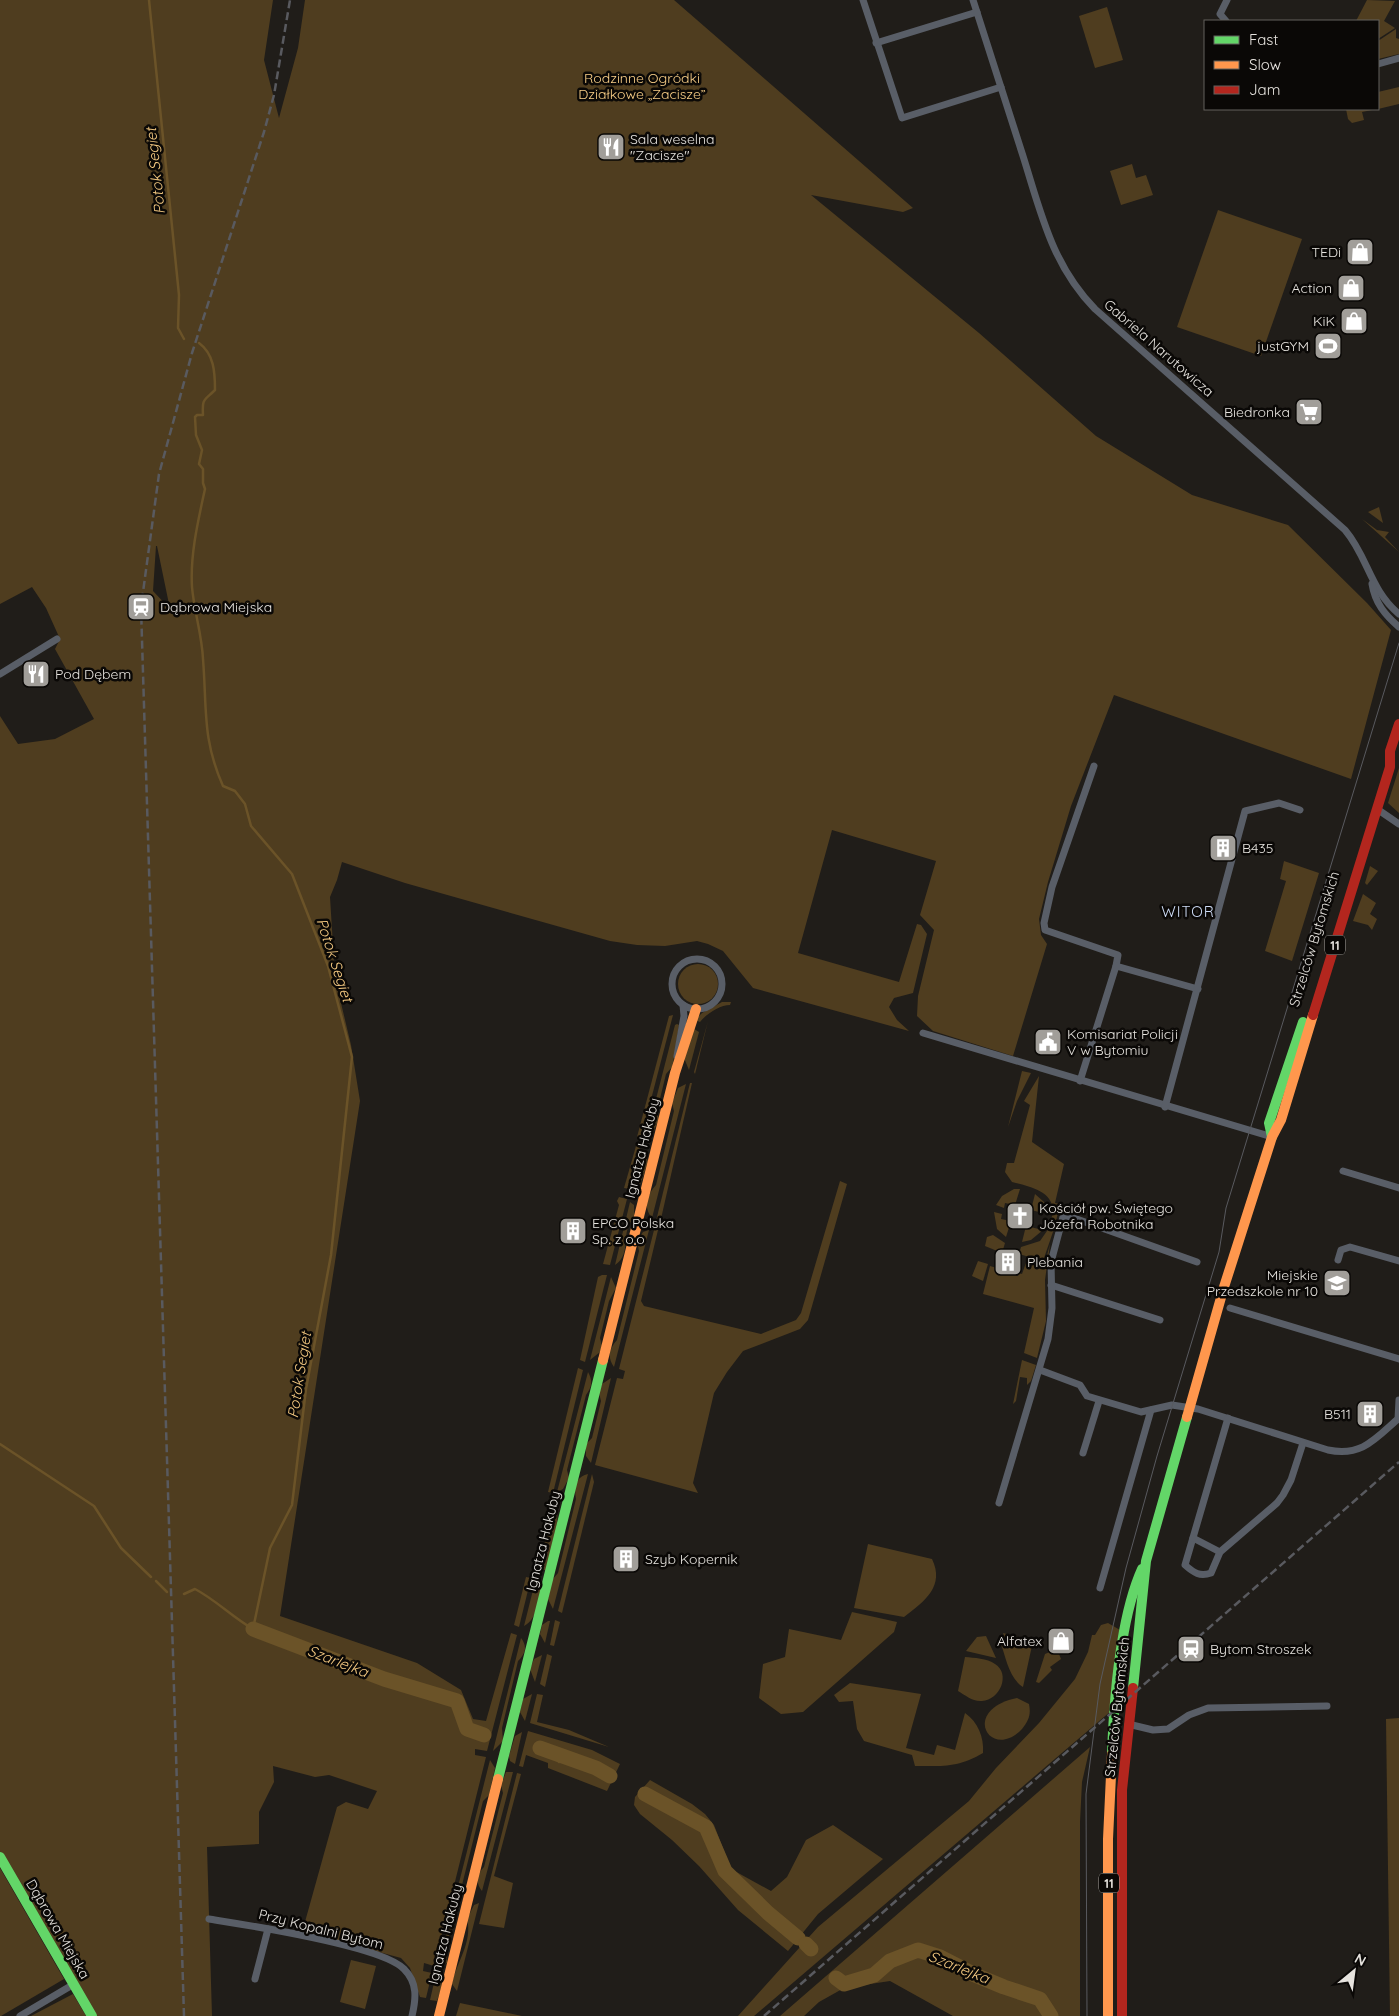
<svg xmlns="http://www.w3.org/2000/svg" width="1399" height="2016" font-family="Quicksand,sans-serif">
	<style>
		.green { fill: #4f3d1f; fill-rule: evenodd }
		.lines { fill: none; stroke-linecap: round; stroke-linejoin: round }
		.stream { stroke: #6b5328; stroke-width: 2.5 }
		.river { stroke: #6b5328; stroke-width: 15 }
		.street { stroke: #595e67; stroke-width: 7 }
		.fast { stroke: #63d668; stroke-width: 10 }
		.slow { stroke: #ff974d; stroke-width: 10 }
		.jam { stroke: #b3261e; stroke-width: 10 }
		.tram { stroke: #595a5f; stroke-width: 1 }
		.rail { stroke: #595a5f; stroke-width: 2.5; stroke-dasharray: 8 4; stroke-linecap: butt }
		.labels { text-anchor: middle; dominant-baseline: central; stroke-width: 5; stroke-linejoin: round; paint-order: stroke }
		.shield { fill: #0a0806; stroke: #a4a19d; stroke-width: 1 }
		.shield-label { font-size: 12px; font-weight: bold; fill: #e6e3de }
		.park-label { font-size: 14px; fill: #fbd088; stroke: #0a0806 }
		.poi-label { font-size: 14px; fill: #e6e3de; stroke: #0a0806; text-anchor: start }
		.street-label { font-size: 14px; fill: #e6e3de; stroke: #0a0806 }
		.water-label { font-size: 15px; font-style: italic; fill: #f3c880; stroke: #0a0806 }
		.neighbourhood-label { font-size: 15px; letter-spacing: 1px; fill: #cddbf5; stroke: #0a0806 }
	</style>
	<rect width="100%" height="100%" fill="#201d19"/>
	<g class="green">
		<path d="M0 0H273L264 60 279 118 298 48 305 0H674L913 208 903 212 811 195 979 333 1096 436 1192 495 1288 525 1367 603 1391 630 1351 779 1114 695 1071 806 1048 882 1039 919 1041 935 1047 944 1013 1056 933 1031 917 1016 918 996 934 930 920 915 936 861 832 830 798 953 899 982 917 924 921 925 927 934 913 993 894 998 889 1007 897 1020 909 1031 753 988 723 951 708 944 697 941 665 946 637 945 610 941 405 883 342 862 337 880 330 897 335 978 351 1045 360 1101 280 1616 417 1663 461 1690 473 1719 486 1721 511 1633 517 1635 487 1751 475 1749V1755L486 1757 434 1966 424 1963 423 1971 432 1973 426 1998 420 1997 410 1968 401 1958 313 1934 303 1929 337 1807 346 1802 368 1809 377 1791 329 1775 315 1777 273 1766 274 1782 259 1812V1844L207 1847 212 2016H96L0 1853V716L18 744 55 739 94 719 55 649 60 639 46 608 32 587 0 604ZM156 546H157L170 609 153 591Z"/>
		<path d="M1367 0 1395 1 1384 21 1395 28 1378 39V21H1356Z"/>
		<path d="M1107 7 1123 60 1095 68 1079 16Z"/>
		<path d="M1396 29V38L1399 39V54L1378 59V41Z"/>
		<path d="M1399 87V104L1378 109V92Z"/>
		<path d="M1346 109H1377L1362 112 1364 120 1352 123 1348 119Z"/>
		<path d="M1132 164 1136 178 1146 175 1153 195 1121 205 1110 171Z"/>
		<path d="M1218 210 1302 239 1261 356 1177 327Z"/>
		<path d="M1379 507 1383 523 1368 512Z"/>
		<path d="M1362 519 1377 530 1389 532 1385 537 1399 552Z"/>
		<path d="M1399 768V813L1388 803Z"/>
		<path d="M1284 861 1319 873 1292 961 1265 951 1286 881 1280 879Z"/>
		<path d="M1370 866 1378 871 1367 885 1365 883Z"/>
		<path d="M1363 894 1376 903 1370 914 1377 919 1372 930 1368 925 1353 921Z"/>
		<circle cx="698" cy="984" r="20"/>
		<path d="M722 1002H731L730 1005C720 1005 706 1014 700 1022L695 1020 702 1013Z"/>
		<path d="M673 1015 641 1138 637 1137 669 1016Z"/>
		<path d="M708 1021 695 1074 694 1072Z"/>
		<path d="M677 1024 679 1025 674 1058 672 1067 666 1074 657 1111 659 1119 652 1135 646 1138 675 1025Z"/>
		<path d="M694 1029 699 1032 689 1070 684 1058Z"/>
		<path d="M1022 1071 1031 1073 1017 1101 1008 1127Z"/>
		<path d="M1039 1076 1032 1142 1064 1164 1055 1203 1060 1204 1056 1221 1051 1220C1060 1192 1031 1187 1012 1182L1005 1172 1007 1163H1014L1030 1105 1024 1101Z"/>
		<path d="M690 1083H692L660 1223 656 1221Z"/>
		<path d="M686 1084 652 1218C643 1207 647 1195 656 1185L674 1111 672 1103 678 1088Z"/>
		<path d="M636 1146 640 1148 630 1189 624 1188Z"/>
		<path d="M643 1150 648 1161 641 1183 634 1189Z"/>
		<path d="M840 1181 847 1184 808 1320 800 1329 743 1351 727 1372 714 1393 693 1483 698 1493 595 1465 617 1378 623 1379 625 1371 619 1369 654 1230H658L641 1301 644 1306 761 1334 796 1320 801 1313Z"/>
		<path d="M1014 1189H1020L1015 1205 1005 1203 1004 1208 996 1205 1002 1196Z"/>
		<path d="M1035 1194 1044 1202 1047 1214 1031 1210Z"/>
		<path d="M619 1197 627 1199 610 1265 603 1264 619 1205 617 1201Z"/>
		<path d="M630 1202 634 1205V1218C619 1233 633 1253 615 1265Z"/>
		<path d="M994 1212 1002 1214 1001 1219 1011 1221 1006 1237 997 1229Z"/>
		<path d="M1026 1226 1043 1230 1031 1240 1022 1242Z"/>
		<path d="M1049 1228 1054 1229 1043 1261 1019 1254 1021 1247 1040 1241Z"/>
		<path d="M649 1230 614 1367C607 1357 609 1349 617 1340L639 1251 637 1241 643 1232Z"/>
		<path d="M993 1235 1005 1243 1002 1253 985 1246 987 1237Z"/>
		<path d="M1050 1244 1045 1280 1046 1321 1037 1358 1024 1353 1034 1308 983 1294 990 1266 997 1268 996 1272 1003 1274 1004 1271 1018 1276 1019 1273 1022 1274 1027 1260 1045 1263Z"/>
		<path d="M978 1261 988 1264 983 1281 972 1276Z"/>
		<path d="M602 1275H607L585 1362 580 1360 598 1277Z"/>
		<path d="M611 1277 616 1288 609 1301 600 1338 602 1346 600 1352 590 1360Z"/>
		<path d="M1022 1360 1036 1365 1031 1381 1027 1385V1378L1020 1377 1016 1401 1013 1404Z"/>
		<path d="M578 1368 583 1370 553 1493 548 1492Z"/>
		<path d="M588 1372C593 1381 592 1387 586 1395L567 1470 569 1478 563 1489 557 1492Z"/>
		<path d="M611 1378 591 1463 586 1456V1444L592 1438 601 1401 599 1393 602 1384Z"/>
		<path d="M588 1474 553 1609 548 1599 552 1580 558 1573 576 1499C574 1488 575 1477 588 1474Z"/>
		<path d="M592 1474 594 1482 562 1613 558 1611Z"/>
		<path d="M554 1504C564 1515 549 1555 546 1570H538Z"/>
		<path d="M868 1544 932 1559C945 1586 925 1601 904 1617L854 1608Z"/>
		<path d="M526 1577 531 1578 519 1627 514 1625Z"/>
		<path d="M536 1578 542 1583C539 1597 538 1619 524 1626Z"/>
		<path d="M852 1612 897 1622 894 1632 803 1712 781 1714 759 1698 763 1664 785 1657 789 1629 841 1640Z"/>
		<path d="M555 1620 560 1622 554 1646 550 1645Z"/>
		<path d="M548 1621H550L545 1643 540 1634 542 1625Z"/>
		<path d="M1108 1623 1120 1630 1111 1711 754 2016H738L818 1927 969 1801 996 1768 1039 1723 1075 1679 1088 1652 1092 1635H1095L1101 1625Z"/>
		<path d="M1003 1633 1033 1641 1023 1687C1009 1678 1006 1658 1001 1644L1006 1641Z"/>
		<path d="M986 1636 996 1658 966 1651 977 1637Z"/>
		<path d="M521 1638C528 1647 525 1654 518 1661L502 1728 503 1741 493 1751Z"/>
		<path d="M1057 1649 1061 1659 1050 1667 1052 1670 1039 1683 1036 1682 1045 1654Z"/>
		<path d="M547 1654 552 1656 545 1687 540 1684Z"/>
		<path d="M542 1655 535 1682 530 1669 534 1659Z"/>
		<path d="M965 1657C974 1658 987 1658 995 1664 1011 1674 1000 1700 982 1701 973 1702 965 1695 958 1691Z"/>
		<path d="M850 1683 921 1694 906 1748 934 1755 937 1745 955 1750 965 1713C978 1722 984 1737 983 1753 958 1768 942 1766 915 1766L912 1755 864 1741 857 1729 853 1701 839 1702 834 1695Z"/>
		<path d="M532 1694 525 1721 520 1712 523 1699Z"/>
		<path d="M537 1694 543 1695 537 1722 569 1730 609 1747 530 1723Z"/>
		<path d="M1017 1698 1029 1704C1031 1715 1029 1720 1022 1729 991 1762 959 1710 1017 1698Z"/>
		<path d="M1399 1718V2016H1390L1386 1719Z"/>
		<path d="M528 1731 592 1750 620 1764 607 1791 548 1768V1763L526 1755 523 1767 519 1766Z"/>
		<path d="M522 1732 515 1764 510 1761 509 1756 515 1736Z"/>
		<path d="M1090 1747 1082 1782 1080 1822V2016H953L890 1981 844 1988 819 2002 804 2016H780Z"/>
		<path d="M490 1760 495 1768 489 1795 483 1801 446 1949 447 1963 438 1966Z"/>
		<path d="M506 1772H513L482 1891C475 1883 477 1874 484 1867L503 1793 501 1785Z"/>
		<path d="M517 1773 521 1774 494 1876 513 1883 504 1928 479 1924Z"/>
		<path d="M650 1780 692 1804 705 1814 714 1825 731 1869 771 1891 787 1877 806 1840 833 1825 883 1859 818 1914 788 1951 738 1910 699 1866 672 1840 640 1814 634 1805 635 1797Z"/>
		<path d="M0 1868 64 1979 1 2016H0Z"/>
		<path d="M479 1903 457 1991 452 1984C456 1963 473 1942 467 1919L474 1905Z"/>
		<path d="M351 1960 376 1966 365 2009 340 2002Z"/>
		<path d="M436 1974C446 1980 440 1992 437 2001L430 2000Z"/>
		<path d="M73 1994 86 2016H31Z"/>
		<path d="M460 2003 522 2016H456Z"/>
	</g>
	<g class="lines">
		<g class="stream">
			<path d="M149 0 179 295 178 328 184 339"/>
			<path d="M0 1444 94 1506 121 1548 151 1577"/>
			<path d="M156 1581 167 1592"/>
			<path d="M184 1594 195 1589C216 1600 232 1617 253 1629L270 1548 292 1505 306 1389 331 1255 352 1057 328 966 292 874 251 826 245 804 235 791 223 786C202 739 207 708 203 659 202 635 194 611 192 587 190 555 198 521 205 489L203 483V469L199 464 202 450 196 435 195 417 197 415H203C202 398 204 401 215 390 215 372 214 354 199 343"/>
			<path d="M559 1762 563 1756"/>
		</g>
		<g class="river">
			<path d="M253 1629 384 1679 457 1701 467 1729 484 1735"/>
			<path d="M540 1748 596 1768 610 1776"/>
			<path d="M645 1794 706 1827 725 1871 768 1913 798 1938"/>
			<path d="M806 1944 811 1949"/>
			<path d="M836 1978 844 1984 874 1975 890 1961 918 1950 940 1957 975 1975 1004 1987 1040 1999 1051 2016"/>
		</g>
		<g class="street">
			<path d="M863 0 902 118 1001 87"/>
			<path d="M973 0C990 52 1006 104 1023 156 1041 213 1052 265 1095 309L1345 530C1368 557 1370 590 1399 614"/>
			<path d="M1226 21 1220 14 1227 0"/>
			<path d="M876 43 977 12"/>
			<path d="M1378 64 1399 58"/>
			<path d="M1372 584C1375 603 1385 615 1399 627"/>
			<path d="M0 674 57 639"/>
			<path d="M1094 766 1052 887 1044 923 1045 930 1118 955 1116 966"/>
			<path d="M1377 809 1399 824"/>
			<circle cx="697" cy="984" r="25"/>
			<path d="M923 1033 1272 1137"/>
			<path d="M677 1056 684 1016 683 1005"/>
			<path d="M1080 1081 1116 966 1198 989"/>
			<path d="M1165 1107 1245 811 1279 803 1300 810"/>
			<path d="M1343 1171 1399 1188"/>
			<path d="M1338 1260 1341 1250 1350 1247 1399 1261"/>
			<path d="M1051 1285 1160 1320"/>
			<path d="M1230 1308 1399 1359"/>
			<path d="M1040 1370 1080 1385 1087 1396 1141 1412 1172 1405 1198 1409 1328 1450C1362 1457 1375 1439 1399 1418"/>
			<path d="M1228 1418 1185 1565C1194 1573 1200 1577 1211 1573L1220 1552 1277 1503 1283 1495 1291 1480 1303 1443"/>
			<path d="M1398 1419 1399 1400"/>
			<path d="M1083 1453 1099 1401"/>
			<path d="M999 1503 1048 1339 1052 1308 1051 1262 1063 1217H1071L1197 1262"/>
			<path d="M1193 1538 1220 1552"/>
			<path d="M1100 1588 1151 1410"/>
			<path d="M1128 1724 1153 1730 1168 1729 1189 1715 1208 1708 1327 1706"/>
			<path d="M209 1919C246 1925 381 1945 404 1969 418 1983 416 1999 412 2016"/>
			<path d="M255 1979 268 1929"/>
			<path d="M20 2016 74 1984"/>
		</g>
		<g class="fast">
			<path d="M1272 1137 1269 1123 1303 1022"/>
			<path d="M1133 1688 1146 1561 1187 1417"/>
			<path d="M1112 1754C1114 1700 1120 1618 1142 1569"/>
			<path d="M498 1779 603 1360"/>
			<path d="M0 1857 92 2016"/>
		</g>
		<g class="slow">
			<path d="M603 1360 675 1073 696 1009"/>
			<path d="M1187 1417 1224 1287 1272 1137 1281 1120 1313 1015"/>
			<path d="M439 2016 498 1779"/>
			<path d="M1108 2016V1839L1112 1754"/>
		</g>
		<g class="jam">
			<path d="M1313 1015 1390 767V751L1399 724"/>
			<path d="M1122 2016V1790L1133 1688"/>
		</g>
		<path class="tram" d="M1087 2016 1086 1794 1100 1684 1126 1568 1157 1456 1219 1252 1226 1208 1399 643"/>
		<g class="rail">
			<path d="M184 2016 141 607 159 474 192 353 264 132 274 95 290 0"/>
			<path d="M764 2016 1399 1462"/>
		</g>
	</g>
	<defs>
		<symbol id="restaurant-square" viewBox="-11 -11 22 22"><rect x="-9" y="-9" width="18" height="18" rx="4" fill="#a19e99" stroke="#0a0806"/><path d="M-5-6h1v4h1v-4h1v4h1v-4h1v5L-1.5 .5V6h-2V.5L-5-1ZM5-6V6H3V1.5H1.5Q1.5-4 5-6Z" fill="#fff"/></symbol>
		<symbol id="shop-square" viewBox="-11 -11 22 22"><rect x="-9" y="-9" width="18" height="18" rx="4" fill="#a19e99" stroke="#0a0806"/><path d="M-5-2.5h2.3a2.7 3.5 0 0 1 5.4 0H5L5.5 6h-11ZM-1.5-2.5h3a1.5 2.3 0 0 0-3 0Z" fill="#fff"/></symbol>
		<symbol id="stadium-square" viewBox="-11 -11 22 22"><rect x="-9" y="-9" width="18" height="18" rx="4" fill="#a19e99" stroke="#0a0806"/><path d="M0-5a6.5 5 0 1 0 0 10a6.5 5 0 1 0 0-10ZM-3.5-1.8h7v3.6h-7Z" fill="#fff"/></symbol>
		<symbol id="supermarket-square" viewBox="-11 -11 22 22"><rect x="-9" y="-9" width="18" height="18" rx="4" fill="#a19e99" stroke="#0a0806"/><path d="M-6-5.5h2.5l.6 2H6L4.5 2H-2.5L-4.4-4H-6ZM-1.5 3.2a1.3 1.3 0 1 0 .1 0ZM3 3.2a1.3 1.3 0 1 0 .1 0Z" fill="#fff"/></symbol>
		<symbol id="station-square" viewBox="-11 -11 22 22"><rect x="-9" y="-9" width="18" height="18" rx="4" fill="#a19e99" stroke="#0a0806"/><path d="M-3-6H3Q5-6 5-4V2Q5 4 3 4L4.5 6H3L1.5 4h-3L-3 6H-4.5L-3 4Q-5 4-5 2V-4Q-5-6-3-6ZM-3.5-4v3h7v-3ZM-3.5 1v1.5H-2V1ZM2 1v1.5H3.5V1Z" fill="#fff"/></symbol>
		<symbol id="building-square" viewBox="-11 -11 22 22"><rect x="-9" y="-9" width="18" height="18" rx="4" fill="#a19e99" stroke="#0a0806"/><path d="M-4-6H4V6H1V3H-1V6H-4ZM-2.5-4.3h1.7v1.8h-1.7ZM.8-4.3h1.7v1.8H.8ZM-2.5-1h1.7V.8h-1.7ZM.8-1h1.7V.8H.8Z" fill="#fff"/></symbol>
		<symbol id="civic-square" viewBox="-11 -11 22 22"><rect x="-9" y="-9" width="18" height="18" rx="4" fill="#a19e99" stroke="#0a0806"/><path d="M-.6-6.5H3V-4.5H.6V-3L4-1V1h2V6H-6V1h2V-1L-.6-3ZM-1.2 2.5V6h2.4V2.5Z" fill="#fff"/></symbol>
		<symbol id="church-square" viewBox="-11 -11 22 22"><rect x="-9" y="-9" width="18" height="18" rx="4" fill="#a19e99" stroke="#0a0806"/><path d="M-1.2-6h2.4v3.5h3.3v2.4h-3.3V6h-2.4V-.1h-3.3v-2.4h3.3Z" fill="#fff"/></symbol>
		<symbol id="school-square" viewBox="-11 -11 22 22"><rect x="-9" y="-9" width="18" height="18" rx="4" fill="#a19e99" stroke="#0a0806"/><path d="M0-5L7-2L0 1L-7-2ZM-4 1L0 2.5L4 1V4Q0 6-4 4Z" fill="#fff"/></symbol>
	</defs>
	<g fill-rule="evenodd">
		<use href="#restaurant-square" x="595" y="131" width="32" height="32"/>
		<use href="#shop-square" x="1344" y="236" width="32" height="32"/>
		<use href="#shop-square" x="1335" y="272" width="32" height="32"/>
		<use href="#shop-square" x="1338" y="305" width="32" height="32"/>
		<use href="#stadium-square" x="1312" y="330" width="32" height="32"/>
		<use href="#supermarket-square" x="1293" y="396" width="32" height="32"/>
		<use href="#station-square" x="125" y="591" width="32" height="32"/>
		<use href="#restaurant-square" x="20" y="658" width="32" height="32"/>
		<use href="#building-square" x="1207" y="832" width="32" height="32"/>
		<use href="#civic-square" x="1032" y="1026" width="32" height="32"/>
		<use href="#church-square" x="1004" y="1200" width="32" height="32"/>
		<use href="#building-square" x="557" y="1215" width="32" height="32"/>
		<use href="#building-square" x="992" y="1246" width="32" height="32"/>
		<use href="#school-square" x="1321" y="1267" width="32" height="32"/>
		<use href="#building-square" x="1354" y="1398" width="32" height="32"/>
		<use href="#building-square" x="610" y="1543" width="32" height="32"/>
		<use href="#shop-square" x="1045" y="1625" width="32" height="32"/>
		<use href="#station-square" x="1175" y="1633" width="32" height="32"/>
	</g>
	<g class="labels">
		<g class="shield">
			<rect x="1325" y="935.5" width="20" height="19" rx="4"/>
			<rect x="1099" y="1873.5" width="20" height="19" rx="4"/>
		</g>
		<g class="shield-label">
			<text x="1335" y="945">11</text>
			<text x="1109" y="1883">11</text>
		</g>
		<g class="park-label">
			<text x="642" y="78">Rodzinne Ogródki<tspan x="642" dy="16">Działkowe „Zacisze”</tspan></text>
		</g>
		<g class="poi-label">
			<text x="630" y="139">Sala weselna<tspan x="630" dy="16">"Zacisze"</tspan></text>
			<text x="1341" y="252" text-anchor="end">TEDi</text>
			<text x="1332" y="288" text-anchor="end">Action</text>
			<text x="1335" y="321" text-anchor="end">KiK</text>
			<text x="1309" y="346" text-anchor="end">justGYM</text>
			<text x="1290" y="412" text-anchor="end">Biedronka</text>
			<text x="160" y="607">Dąbrowa Miejska</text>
			<text x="55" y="674">Pod Dębem</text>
			<text x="1242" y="848">B435</text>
			<text x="1067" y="1034">Komisariat Policji<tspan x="1067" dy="16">V w Bytomiu</tspan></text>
			<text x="1039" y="1208">Kościół pw. Świętego<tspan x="1039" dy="16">Józefa Robotnika</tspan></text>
			<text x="592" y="1223">EPCO Polska<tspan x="592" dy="16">Sp. z o.o</tspan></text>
			<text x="1027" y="1262">Plebania</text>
			<text x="1318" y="1275" text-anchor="end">Miejskie<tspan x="1318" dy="16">Przedszkole nr 10</tspan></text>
			<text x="1351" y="1414" text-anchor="end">B511</text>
			<text x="645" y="1559">Szyb Kopernik</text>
			<text x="1042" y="1641" text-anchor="end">Alfatex</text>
			<text x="1210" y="1649">Bytom Stroszek</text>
		</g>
		<g class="street-label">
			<text transform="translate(1159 348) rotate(41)">Gabriela Narutowicza</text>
			<text transform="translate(1314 939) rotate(-73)">Strzelców Bytomskich</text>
			<text transform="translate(642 1148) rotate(-76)">Ignatza Hakuby</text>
			<text transform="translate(543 1541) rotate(-76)">Ignatza Hakuby</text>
			<text transform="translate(1117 1707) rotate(-84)">Strzelców Bytomskich</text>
			<text transform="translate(58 1929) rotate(60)">Dąbrowa Miejska</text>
			<text transform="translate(321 1929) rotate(14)">Przy Kopalni Bytom</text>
			<text transform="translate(445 1934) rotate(-76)">Ignatza Hakuby</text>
		</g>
		<g class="water-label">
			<text transform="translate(155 171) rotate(-96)">Potok Segiet</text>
			<text transform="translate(335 960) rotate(72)">Potok Segiet</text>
			<text transform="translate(299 1375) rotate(-81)">Potok Segiet</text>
			<text transform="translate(338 1661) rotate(21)">Szarlejka</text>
			<text transform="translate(959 1967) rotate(22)">Szarlejka</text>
		</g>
		<g class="neighbourhood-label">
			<text x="1188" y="911">WITOR</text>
		</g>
	</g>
	<rect x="1204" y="20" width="175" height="90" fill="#0a0806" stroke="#62605c"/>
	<rect x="1214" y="36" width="25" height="8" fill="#63d668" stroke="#62605c"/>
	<text x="1249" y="45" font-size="15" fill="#e6e3de">Fast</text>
	<rect x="1214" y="61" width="25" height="8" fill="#ff974d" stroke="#62605c"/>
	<text x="1249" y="70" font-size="15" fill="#e6e3de">Slow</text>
	<rect x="1214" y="86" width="25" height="8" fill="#b3261e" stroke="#62605c"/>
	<text x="1249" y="95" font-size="15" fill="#e6e3de">Jam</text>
	<g transform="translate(1354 1971) rotate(29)" stroke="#0a0806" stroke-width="4" paint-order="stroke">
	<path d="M0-4L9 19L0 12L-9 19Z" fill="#e6e3de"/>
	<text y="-8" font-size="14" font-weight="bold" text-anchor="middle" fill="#e6e3de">N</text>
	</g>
</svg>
